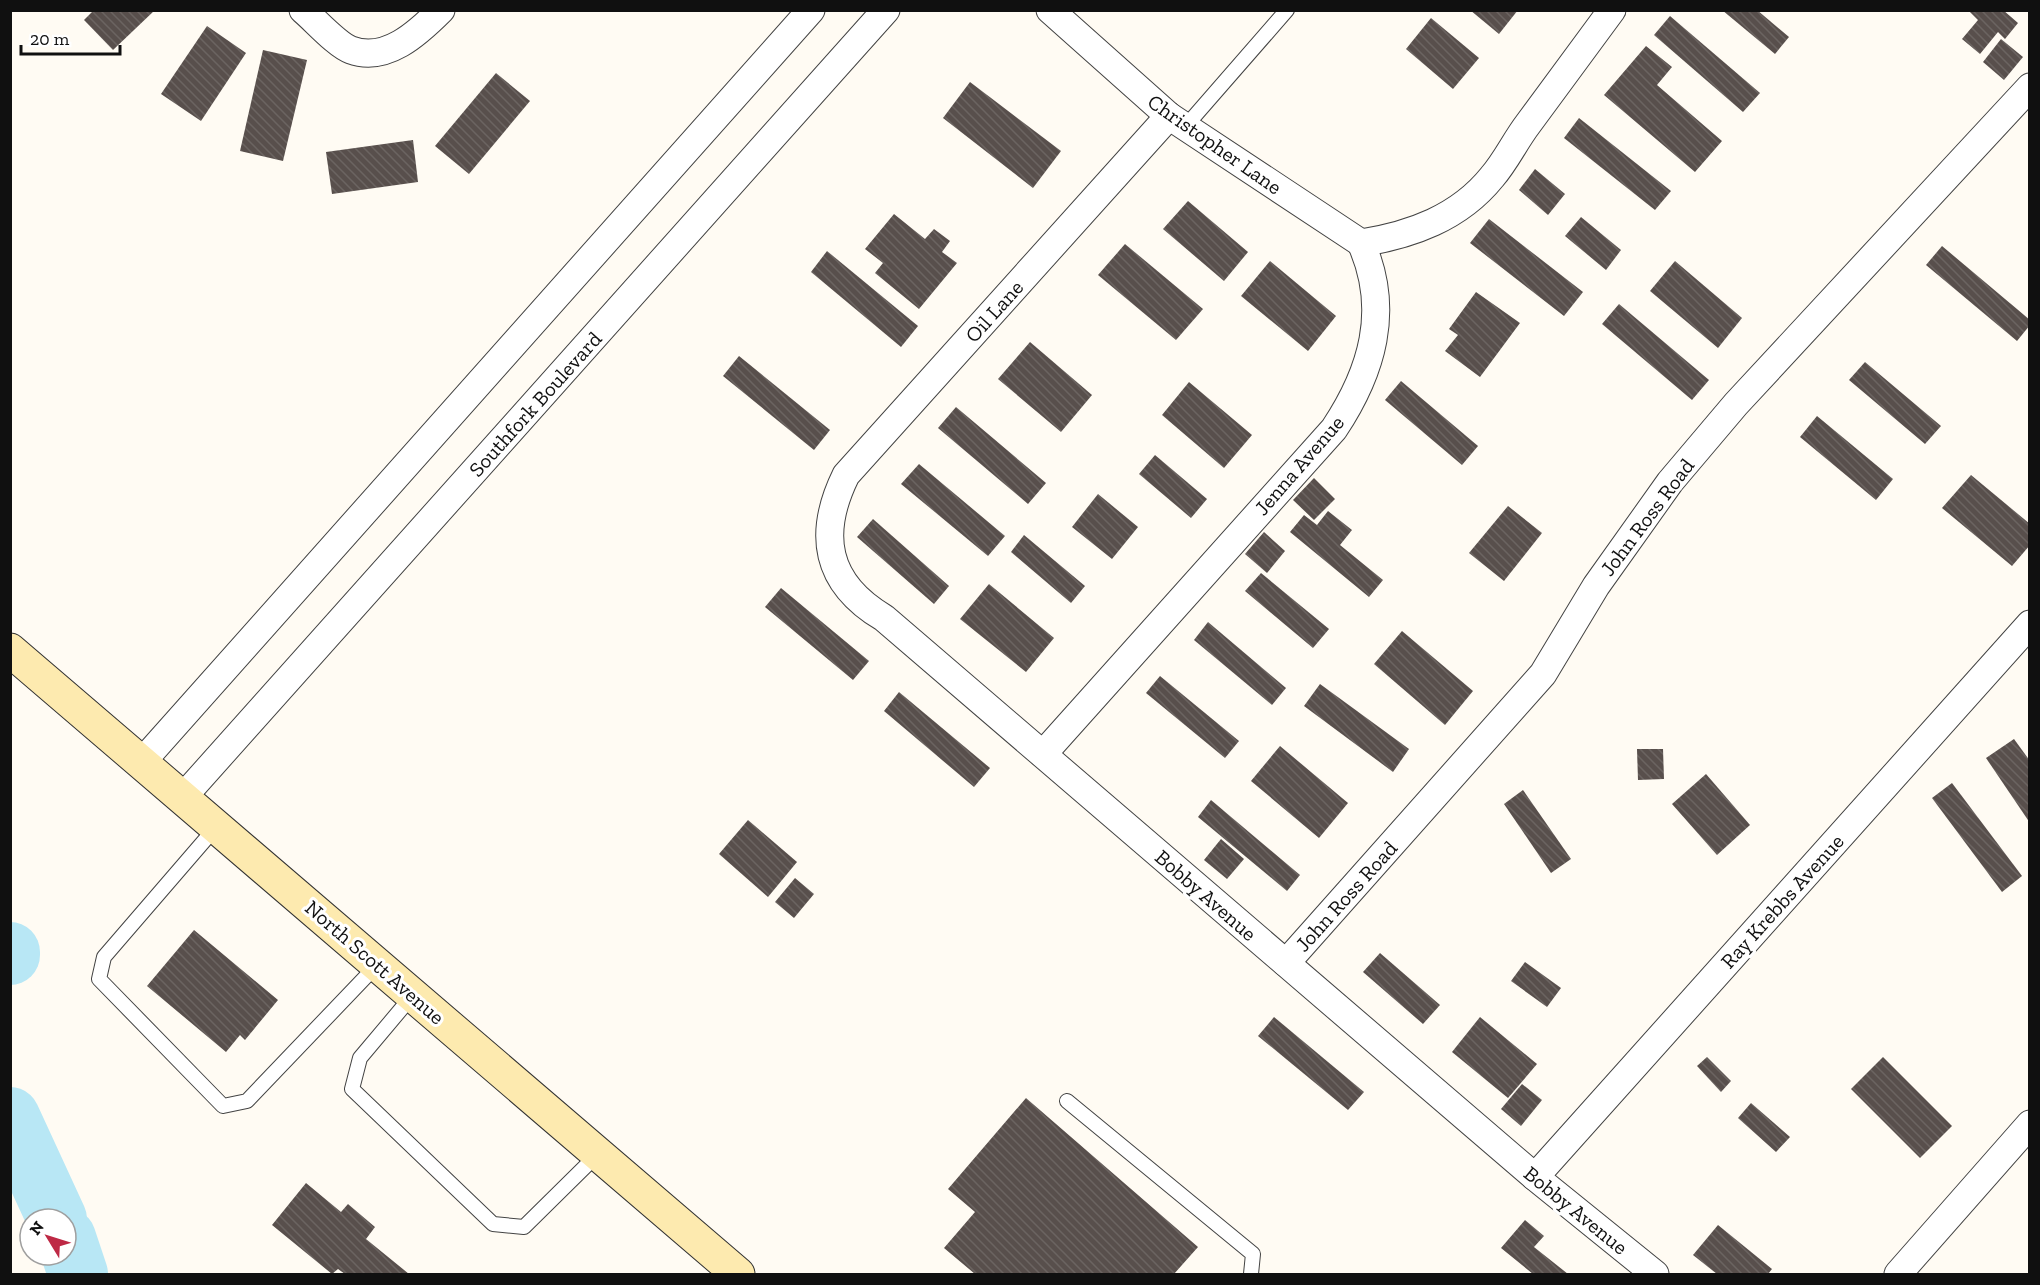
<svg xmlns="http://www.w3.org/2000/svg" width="2040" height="1285" font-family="'Zilla Slab',serif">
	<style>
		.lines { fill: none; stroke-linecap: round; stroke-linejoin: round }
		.river { stroke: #b8e7f5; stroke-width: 60 }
		.building { fill: url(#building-back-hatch) }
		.lane-casing { stroke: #434343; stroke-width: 16 }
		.street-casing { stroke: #434343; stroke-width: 29 }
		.secondary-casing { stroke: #323232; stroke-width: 35 }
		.lane { stroke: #fff; stroke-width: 14 }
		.street { stroke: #fff; stroke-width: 27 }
		.secondary { stroke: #fdeaaf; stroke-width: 33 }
		.labels { text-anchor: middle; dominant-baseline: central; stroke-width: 6; stroke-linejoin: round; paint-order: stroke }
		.street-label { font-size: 21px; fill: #101010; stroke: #fff }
	</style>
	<defs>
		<pattern id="building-back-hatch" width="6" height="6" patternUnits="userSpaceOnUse" patternTransform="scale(1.5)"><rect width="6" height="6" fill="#584f4c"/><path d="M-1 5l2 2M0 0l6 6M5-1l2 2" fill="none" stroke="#6b6461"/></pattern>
	</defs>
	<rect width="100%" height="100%" fill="#fffbf3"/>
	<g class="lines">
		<g class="river">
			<path d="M10 952V955"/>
			<path d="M10 1117 57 1219"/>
			<path d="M66 1238 78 1274"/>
		</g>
	</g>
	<g class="building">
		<path d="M94 10H155L113 50 84 20Z"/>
		<path d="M1470 10H1518L1499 34Z"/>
		<path d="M1722 10H1757L1789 37 1775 54Z"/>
		<path d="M1968 10H2003L2018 23 2005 39 1998 32 1980 54 1962 39 1978 20Z"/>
		<path d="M1670 16 1760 93 1743 112 1654 35Z"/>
		<path d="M1431 18 1479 58 1453 89 1406 49Z"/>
		<path d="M207 26 246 53 201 121 161 94Z"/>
		<path d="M2001 39 2023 57 2004 80 1983 62Z"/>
		<path d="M1646 46 1672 67 1657 85 1722 141 1695 172 1604 95Z"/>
		<path d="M263 50 307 60 283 161 240 151Z"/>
		<path d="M496 73 530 101 469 174 435 146Z"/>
		<path d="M970 82 1061 151 1033 188 943 118Z"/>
		<path d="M1579 118 1671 191 1655 210 1564 138Z"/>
		<path d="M413 140 418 182 332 194 326 152Z"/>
		<path d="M1535 169 1565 194 1548 215 1519 190Z"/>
		<path d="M1188 201 1248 252 1224 281 1163 229Z"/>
		<path d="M894 214 925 239 934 229 950 241 942 252 957 263 919 309 875 273 883 263 865 249Z"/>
		<path d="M1581 217 1621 250 1606 270 1565 236Z"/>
		<path d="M1489 219 1583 292 1564 316 1470 243Z"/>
		<path d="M1125 244 1203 309 1176 340 1098 275Z"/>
		<path d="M1942 246 2030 320V325L2017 341 1926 265Z"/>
		<path d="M827 251 918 326 901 347 811 272Z"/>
		<path d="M1270 261 1336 316 1308 351 1241 296Z"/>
		<path d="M1675 261 1742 318 1718 348 1650 291Z"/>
		<path d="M1476 292 1520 323 1480 377 1445 351 1458 335 1449 329Z"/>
		<path d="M1619 304 1709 380 1692 400 1602 324Z"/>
		<path d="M1030 342 1092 395 1061 432 998 379Z"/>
		<path d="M739 356 830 430 814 450 723 376Z"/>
		<path d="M1865 362 1941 426 1925 444 1849 380Z"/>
		<path d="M1401 381 1478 446 1462 465 1385 400Z"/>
		<path d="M1189 382 1252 435 1224 468 1162 415Z"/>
		<path d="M956 407 1046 483 1028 504 938 428Z"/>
		<path d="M1817 416 1893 479 1876 500 1800 437Z"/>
		<path d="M1155 455 1207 499 1191 518 1139 474Z"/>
		<path d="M919 464 1005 536 988 556 901 484Z"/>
		<path d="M1971 475 2030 524V545L2012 566 1942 508Z"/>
		<path d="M1314 478 1335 499 1314 520 1293 500Z"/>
		<path d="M1098 494 1138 527 1112 559 1072 527Z"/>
		<path d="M1508 506 1542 533 1504 581 1469 553Z"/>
		<path d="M1328 511 1352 530 1340 545 1383 580 1369 597 1290 532 1304 515 1317 525Z"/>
		<path d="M873 519 949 586 934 604 857 537Z"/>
		<path d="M1264 532 1285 551 1267 573 1245 554Z"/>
		<path d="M1024 535 1085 586 1071 603 1011 552Z"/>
		<path d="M1261 573 1329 629 1313 648 1245 591Z"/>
		<path d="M989 584 1054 638 1026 672 960 619Z"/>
		<path d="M781 588 869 661 853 680 765 607Z"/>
		<path d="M1208 622 1286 688 1272 705 1194 640Z"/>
		<path d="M1402 631 1473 691 1445 725 1374 664Z"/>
		<path d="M1160 676 1239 741 1225 758 1146 693Z"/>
		<path d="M1320 684 1409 749 1393 772 1304 706Z"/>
		<path d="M899 692 990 768 974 787 884 711Z"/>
		<path d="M2014 739 2030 761V823L1986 758Z"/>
		<path d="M1280 746 1348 803 1319 838 1251 781Z"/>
		<path d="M1637 749H1663L1664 779 1638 780Z"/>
		<path d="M1706 774 1750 825 1717 855 1672 804Z"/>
		<path d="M1952 783 2022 876 2002 892 1932 798Z"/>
		<path d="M1523 790 1571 859 1551 873 1504 804Z"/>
		<path d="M1211 800 1300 875 1287 891 1198 817Z"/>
		<path d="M748 820 797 862 768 897 719 854Z"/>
		<path d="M1221 839 1244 859 1227 879 1204 860Z"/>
		<path d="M795 878 814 894 794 918 775 902Z"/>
		<path d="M194 930 278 1000 245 1040 240 1035 226 1052 147 986Z"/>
		<path d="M1380 953 1440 1005 1423 1024 1363 972Z"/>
		<path d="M1525 962 1561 988 1547 1007 1511 981Z"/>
		<path d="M1274 1017 1364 1092 1348 1110 1258 1036Z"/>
		<path d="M1480 1017 1537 1064 1508 1098 1452 1052Z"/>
		<path d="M1707 1057 1731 1081 1721 1092 1697 1066Z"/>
		<path d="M1883 1057 1952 1126 1920 1158 1851 1089Z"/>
		<path d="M1522 1084 1542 1100 1521 1126 1501 1109Z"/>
		<path d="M1026 1098 1198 1247 1174 1274H975L944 1248 975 1212 948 1189Z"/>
		<path d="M1751 1103 1790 1137 1776 1152 1738 1118Z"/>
		<path d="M306 1183 341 1212 348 1204 375 1227 366 1239 409 1274H345L338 1269 332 1274 272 1225Z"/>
		<path d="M1525 1220 1544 1236 1534 1247 1568 1274H1533L1501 1248Z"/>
		<path d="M1718 1225 1772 1269 1768 1274H1717L1693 1255Z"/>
	</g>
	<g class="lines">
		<defs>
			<g id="lane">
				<path d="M1185 127 1287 10"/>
				<path d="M217 826 104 957 99 979 223 1106 247 1101 377 965"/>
				<path d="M413 995 360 1058 352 1089 493 1224 524 1227 598 1154"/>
				<path d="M1067 1101 1253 1254 1251 1274"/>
			</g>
			<g id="street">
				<path d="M303 10C315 20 337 45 351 50 386 63 418 33 441 10"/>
				<path d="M1050 10 1169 116 1361 243"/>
				<path d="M1169 116 846 475C817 534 825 583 884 618L1535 1177 1655 1274"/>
				<path d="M1361 243C1411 235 1459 218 1492 177 1506 161 1515 141 1528 124 1556 86 1584 48 1612 10"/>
				<path d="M1043 754 1334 429C1372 372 1391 310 1361 243"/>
				<path d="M141 763 811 10"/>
				<path d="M183 797 886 10"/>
				<path d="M1286 963 1543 674 1596 586 1670 482 1736 404 2030 87"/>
				<path d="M1535 1177 2030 624"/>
				<path d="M1898 1274 2030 1124"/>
			</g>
			<path id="secondary" d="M10 650 738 1274"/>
		</defs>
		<use href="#lane" class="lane-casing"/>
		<use href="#street" class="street-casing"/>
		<use href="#secondary" class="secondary-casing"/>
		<use href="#lane" class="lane"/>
		<use href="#street" class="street"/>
		<use href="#secondary" class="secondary"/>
	</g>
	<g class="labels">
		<g class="street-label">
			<text transform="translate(1215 144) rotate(35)">Christopher Lane</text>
			<text transform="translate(994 311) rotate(-48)">Oil Lane</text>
			<text transform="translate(535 404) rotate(-48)">Southfork Boulevard</text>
			<text transform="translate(1299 465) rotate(-49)">Jenna Avenue</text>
			<text transform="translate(1647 517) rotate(-53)">John Ross Road</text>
			<text transform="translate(1206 895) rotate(41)">Bobby Avenue</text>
			<text transform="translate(1346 896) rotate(-48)">John Ross Road</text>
			<text transform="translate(1782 901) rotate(-48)">Ray Krebbs Avenue</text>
			<text transform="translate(375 962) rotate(41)">North Scott Avenue</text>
			<text transform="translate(1576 1210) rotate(39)">Bobby Avenue</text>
		</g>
	</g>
	<rect width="2040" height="1285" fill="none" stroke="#101010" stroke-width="24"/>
	<g transform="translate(48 1237) rotate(308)"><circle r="28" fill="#ffffff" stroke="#9f9f9f" stroke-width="1.5"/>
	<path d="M0-4.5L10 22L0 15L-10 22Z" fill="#be2945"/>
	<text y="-9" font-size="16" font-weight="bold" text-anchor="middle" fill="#101010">N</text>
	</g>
	<path d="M21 45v9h99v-9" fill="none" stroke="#101010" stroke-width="3"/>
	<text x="30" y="45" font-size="18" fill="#101010" stroke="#ffffff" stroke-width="4.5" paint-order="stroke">20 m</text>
</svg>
